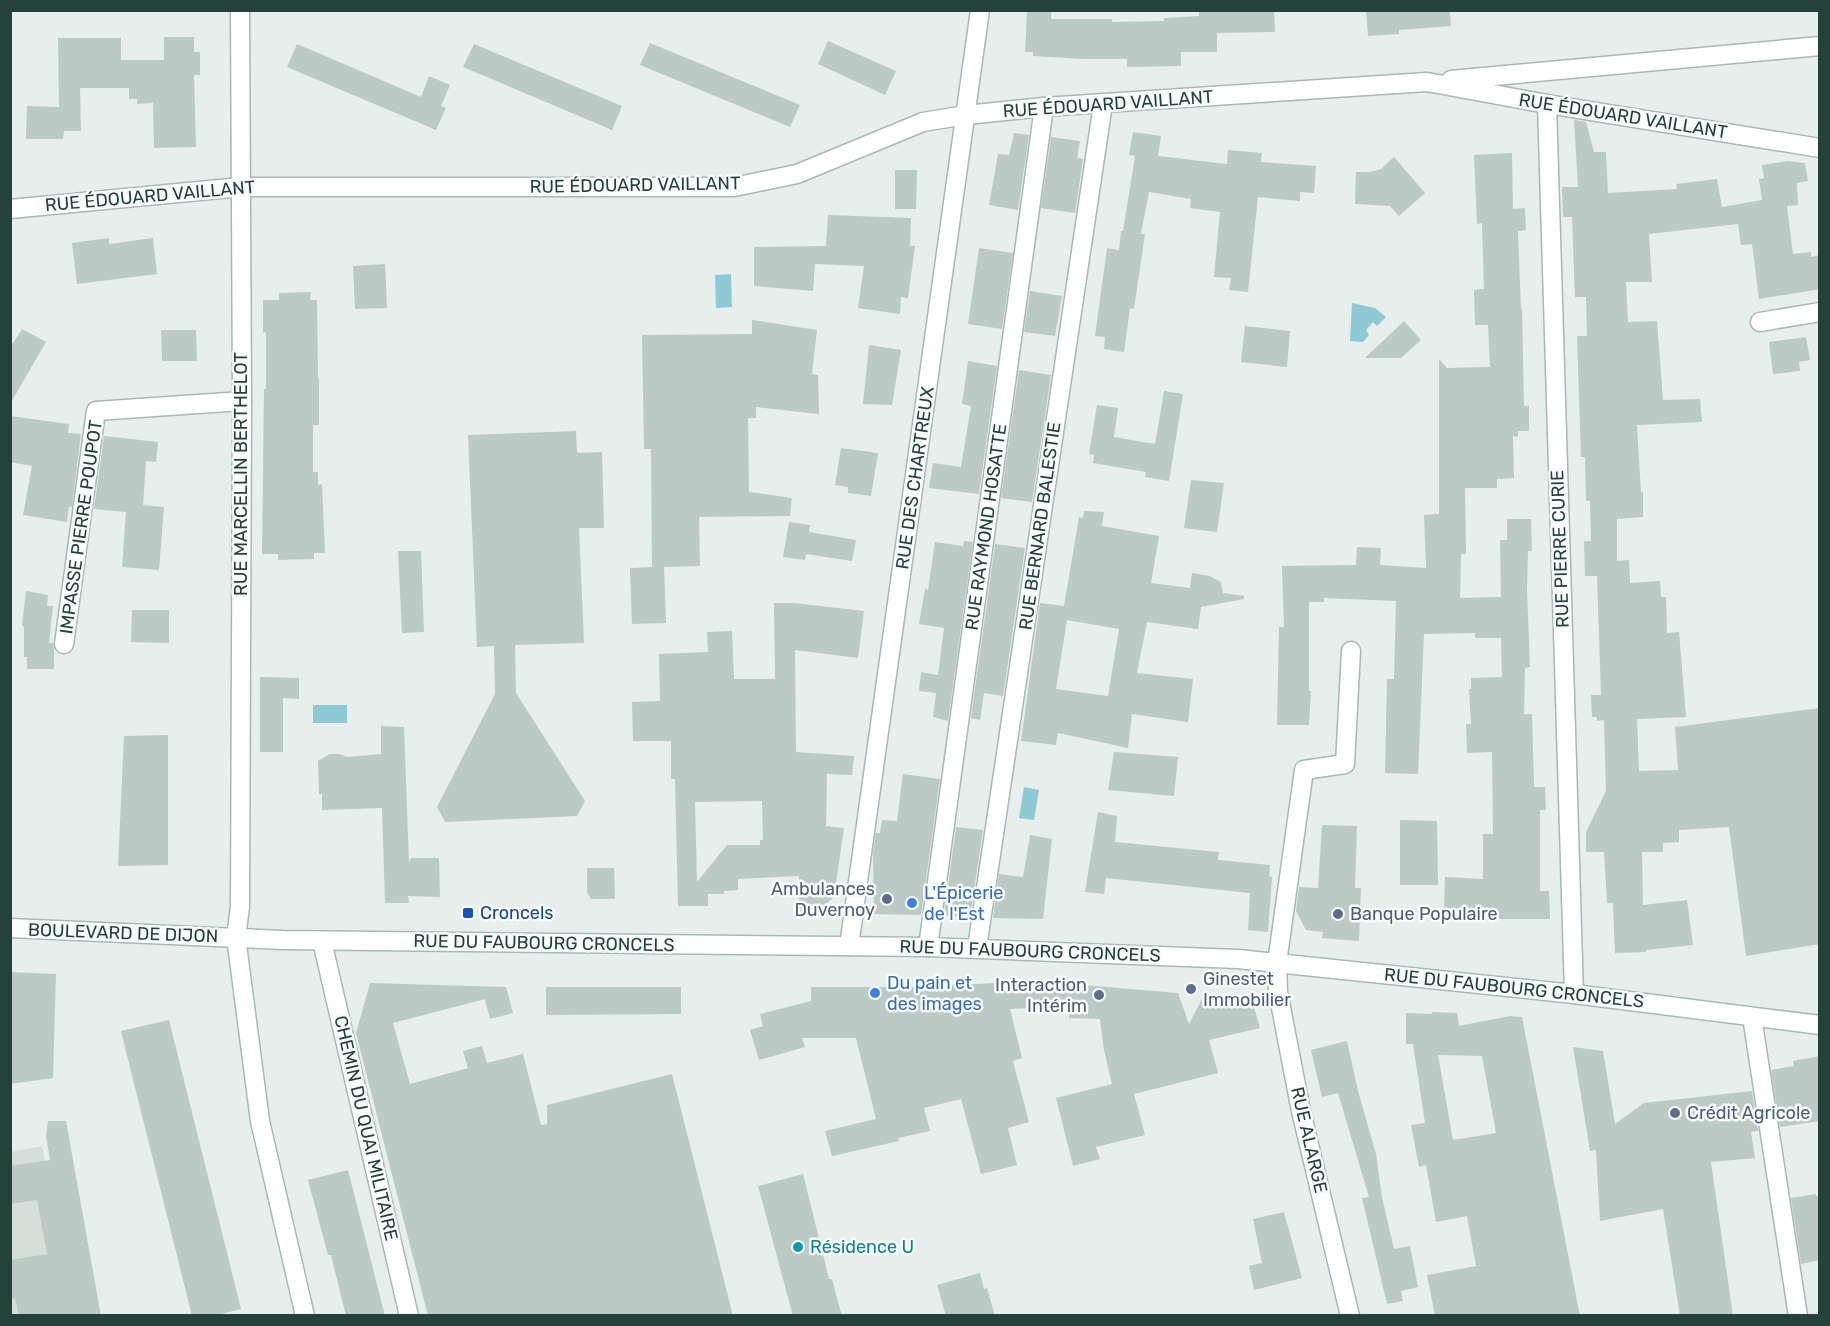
<svg xmlns="http://www.w3.org/2000/svg" width="1830" height="1326" font-family="Rubik,sans-serif">
	<style>
		.built { fill: #d4dfda }
		.water { fill: #8ec9d4 }
		.building { fill: #bbcac4; fill-rule: evenodd }
		.lines { fill: none; stroke-linecap: round; stroke-linejoin: round }
		.street-casing { stroke: #a8b8b2; stroke-width: 21 }
		.secondary-casing { stroke: #a4bbb3; stroke-width: 21 }
		.street { stroke: #fff; stroke-width: 18 }
		.secondary { stroke: #fff; stroke-width: 18 }
		.service-dot { fill: #5c6f8a; stroke: #f7fbf9; stroke-width: 2 }
		.shop-dot { fill: #3f7fe0; stroke: #f7fbf9; stroke-width: 2 }
		.transit-dot { fill: #1a4fb4; stroke: #f7fbf9; stroke-width: 2 }
		.culture-dot { fill: #0f9aa8; stroke: #f7fbf9; stroke-width: 2 }
		.labels { text-anchor: middle; dominant-baseline: central; stroke-width: 5; stroke-linejoin: round; paint-order: stroke }
		.street-label { font-size: 18px; fill: #24423a; stroke: #f7fbf9 }
		.service-label { font-size: 18px; fill: #4e5e75; stroke: #f7fbf9; text-anchor: start }
		.shop-label { font-size: 18px; fill: #366cbe; stroke: #f7fbf9; text-anchor: start }
		.transit-label { font-size: 18px; fill: #164399; stroke: #f7fbf9; text-anchor: start }
		.culture-label { font-size: 18px; fill: #0d838f; stroke: #f7fbf9; text-anchor: start }
	</style>
	<rect width="100%" height="100%" fill="#e6efeb"/>
	<path class="built" d="M42 1146 74 1315 11 1316V1152Z"/>
	<g class="water">
		<path d="M731 274 732 307 716 308 715 275Z"/>
		<path d="M1352 303 1375 308 1386 317 1377 326 1373 322 1366 330 1369 335 1363 342 1350 341Z"/>
		<rect x="313" y="705" width="34" height="18"/>
		<path d="M1024 787 1039 790 1034 820 1019 818Z"/>
	</g>
	<g class="building">
		<path d="M1274 10 1275 32 1217 33V52H1181V66L1127 67V59H1083L1033 56V52H1025L1027 12H1051V19H1112V22L1164 21V18L1199 16V11Z"/>
		<path d="M1366 10H1450L1451 26 1399 30V34L1368 36Z"/>
		<path d="M164 37H194V52H200V75H194L196 147 154 148 153 103 137 104V99H129V88H80L81 131H64L63 139H26L27 106 59 107 58 38H121V60H164Z"/>
		<path d="M828 41 896 71 885 95 818 64Z"/>
		<path d="M650 43 800 105 790 127 640 65Z"/>
		<path d="M297 44 421 97 429 76 450 85 441 106 446 108 436 130 287 67Z"/>
		<path d="M474 44 622 106 612 130 463 67Z"/>
		<path d="M1574 120 1586 122 1594 152H1606L1608 193 1677 189 1676 184 1717 179 1722 207 1762 200 1759 179 1764 178 1762 165 1788 161 1805 163 1808 181 1797 183 1798 205 1787 206 1793 254 1811 252V257L1820 255V289L1759 299 1752 244 1741 245 1738 224 1649 234 1652 282H1626L1628 322 1657 321 1663 400 1700 399 1702 422 1637 425 1641 492H1643V517L1617 519V561L1629 560 1630 583 1660 581 1661 597H1666L1667 633 1679 632 1686 717 1637 719 1639 771 1678 770 1675 727 1820 708V944L1746 956 1729 827 1679 830V842L1663 843V852H1642L1643 905 1687 900 1693 945 1646 950V952L1615 953 1613 903H1607L1604 852H1586V832L1606 791 1604 720 1597 721V717H1592L1591 695H1601L1597 576H1585L1584 541H1591L1590 501H1586L1585 457H1581L1577 336H1587L1586 297H1575L1572 217H1563L1562 187H1578Z"/>
		<path d="M1133 132 1161 136 1158 156 1227 164 1228 150 1262 153 1261 162 1316 166 1314 193 1300 192V201L1258 197 1248 292 1229 290 1231 278 1214 277 1220 212 1190 208 1191 199 1149 192 1141 234H1145L1134 309 1130 308 1124 352 1104 349 1105 337 1095 336 1107 248 1119 250 1121 231H1123L1135 156 1129 155Z"/>
		<path d="M1014 133 1029 135 1018 210 989 205 998 154 1009 155Z"/>
		<path d="M1051 137 1080 141 1077 158 1083 159 1075 213 1041 208Z"/>
		<path d="M1512 153 1513 209 1525 208 1526 230 1518 231 1521 309H1522L1524 406H1529V431H1518V437L1513 436 1514 478 1497 479V488H1465L1466 554H1461L1460 598 1501 597 1500 540H1507V519H1531L1532 551H1528L1527 590 1530 667 1525 668 1524 714H1532L1534 787H1545L1546 810H1540V891H1549L1550 919H1496V912L1444 910 1445 877 1483 879V834H1493L1492 752 1467 753 1466 724H1471L1469 689H1471V678L1502 677 1501 638H1475V633L1424 634 1418 774 1385 773 1387 679H1394L1396 601 1324 598V602H1309V691H1311L1309 725H1277L1279 627H1284L1282 566 1356 565 1357 547 1381 548 1380 565 1426 568 1424 515 1439 514V359L1447 368 1490 367 1488 325H1475L1474 290 1484 289 1482 223 1477 224 1474 155Z"/>
		<path d="M1394 157 1425 193 1399 216 1390 206 1355 204 1356 172H1370L1381 169Z"/>
		<path d="M895 170H917L916 209H895Z"/>
		<path d="M828 215 911 218 910 246H915L908 298 901 297 900 314 858 308 864 266 815 264 813 291 754 286V247L826 246Z"/>
		<path d="M109 238V244L153 238 157 274 77 284 72 243Z"/>
		<path d="M979 248 1013 253 1002 329 968 324Z"/>
		<path d="M385 264 387 308 355 309 353 266Z"/>
		<path d="M1030 291 1062 296 1055 336 1024 332Z"/>
		<path d="M311 292 310 300H317L318 378H319V425H313V472H318V485L322 484 325 553H314V559L278 560V554H262L264 389H266V332L263 333V300H279V293Z"/>
		<path d="M752 320 817 330 812 374 818 375 819 414 756 407V418H748L749 492 792 498 790 516 699 517 700 566 664 567 666 623 632 624 630 568 652 567 651 449H644L642 335 752 334Z"/>
		<path d="M1404 321 1421 340 1401 358H1365Z"/>
		<path d="M1245 326 1290 331 1287 367 1241 362Z"/>
		<path d="M22 329 46 342 10 404V348Z"/>
		<path d="M161 330H196L197 361H162Z"/>
		<path d="M1806 337 1810 360 1799 362 1800 371 1773 374 1769 342Z"/>
		<path d="M869 345 901 350 892 405 863 404Z"/>
		<path d="M968 361 997 366 979 494 929 488 933 463 961 467 971 406 962 404Z"/>
		<path d="M1019 370 1051 375 1032 502 1001 498Z"/>
		<path d="M1164 391 1183 394 1169 481 1145 477 1146 472 1093 463 1094 455 1089 454 1097 405 1118 408 1114 437 1155 444Z"/>
		<path d="M10 416 69 424 68 433 81 434 72 507 69 506 67 522 23 515 32 466 10 462Z"/>
		<path d="M576 431 577 453 602 452 604 528H579L584 643 515 645 516 693 585 801 577 816 445 822 437 807 495 694 494 646 477 647 468 435Z"/>
		<path d="M104 436 158 442 156 462 146 461 143 505 164 507 159 570 122 567 126 512 94 509Z"/>
		<path d="M841 448 878 453 871 496 848 493V487L835 485Z"/>
		<path d="M1191 480 1224 483 1217 532 1184 528Z"/>
		<path d="M1084 511 1104 512 1102 526 1159 536 1151 583 1190 588 1192 573 1210 576 1221 582 1223 593 1244 596V599L1201 607 1198 629 1147 622 1137 673 1193 679 1188 722 1132 714 1128 748 1058 733 1056 745 1021 741 1040 603 1064 606 1079 517 1083 518ZM1067 620 1119 629 1108 696 1056 689Z"/>
		<path d="M789 522 810 525 809 532 856 540 852 561 806 554 805 560 783 557Z"/>
		<path d="M964 541 973 542 948 721 933 717 936 693 919 691 921 672 938 675 944 628 919 624 925 589 928 590 935 542 963 546Z"/>
		<path d="M995 544 1025 548 1003 696 984 693 980 720 971 718Z"/>
		<path d="M398 551H421L424 632 402 633Z"/>
		<path d="M26 591 48 595 47 606H53L49 643H53L54 649V669H27V657H24V626H22Z"/>
		<path d="M774 603H794L864 611 858 658 795 650 796 752 854 756 852 775 827 774 826 826 844 828 834 897 814 914H799V876L738 879V890L724 891V894H708V906H678L675 779H671V741H633L632 702 660 701 659 654 708 652 707 632 732 631 734 679H775ZM762 801 763 840H760V845H727L697 882 695 802Z"/>
		<path d="M132 610H169V643L131 642Z"/>
		<path d="M260 677 299 678V699L283 698V752H260Z"/>
		<path d="M381 726 404 727 409 863 411 858H439L440 897 408 896 409 903H385L382 808 322 810V794H319L318 761 330 754H339L347 757 381 754Z"/>
		<path d="M168 735V865L118 866 124 736Z"/>
		<path d="M1114 752 1178 757 1174 796 1108 790Z"/>
		<path d="M903 774 940 779 921 915 874 914 873 853 876 833H880L882 820 897 821Z"/>
		<path d="M1098 812 1117 816 1115 842 1219 852 1218 860 1270 865 1269 876 1272 877 1268 932 1248 930 1250 893 1106 878 1104 894 1085 892Z"/>
		<path d="M1400 820 1437 821 1438 885H1400Z"/>
		<path d="M1322 825 1357 826 1355 888H1361L1359 941 1322 938 1323 932 1306 930 1296 911 1299 887 1318 888Z"/>
		<path d="M956 827 983 830 970 917 944 916Z"/>
		<path d="M1030 835 1052 839 1043 919 993 918 999 874 1023 877Z"/>
		<path d="M587 868H614L615 899H591L587 892Z"/>
		<path d="M10 972 56 974 53 1078 10 1084Z"/>
		<path d="M1037 981 1178 993 1189 1024 1204 995 1245 999 1254 1007 1260 1028 1209 1040 1218 1073 1134 1094 1145 1135 1096 1147 1100 1159 1073 1166 1056 1098 1112 1084 1104 1050 1100 1019 1069 1018 1068 1006 1010 1009 1022 1058 1013 1061 1029 1122 1008 1128 1017 1165 981 1174 961 1099 924 1108 930 1131 898 1138 899 1141 832 1156 825 1131 876 1119 856 1038H802L805 1047 759 1060 750 1030 763 1026 760 1014 811 1001V987H912Z"/>
		<path d="M370 983 506 987 513 1013 490 1019 485 999 393 1023 410 1084 468 1068 463 1051 482 1046 487 1063 523 1054 541 1125 547 1124V1105L672 1074 733 1316H428L356 1033Z"/>
		<path d="M546 987H681V1014L546 1015Z"/>
		<path d="M1432 1012 1457 1013 1459 1026 1510 1016 1522 1017 1580 1316H1435L1427 1275 1476 1266 1467 1216 1436 1222 1426 1165 1419 1167 1411 1125 1425 1123 1413 1044H1406V1013L1432 1014ZM1438 1055 1482 1056 1496 1133 1453 1140Z"/>
		<path d="M169 1020 241 1309 213 1316H192L121 1031Z"/>
		<path d="M1347 1041 1358 1091 1376 1154 1382 1197 1394 1249 1410 1246 1418 1287 1401 1291 1403 1301 1387 1304 1362 1198 1369 1197 1338 1093 1322 1097 1311 1050Z"/>
		<path d="M1573 1047 1603 1051 1615 1124 1644 1103 1752 1091 1758 1131 1751 1132 1755 1158 1711 1162 1733 1316H1680L1663 1209 1600 1221 1596 1150 1590 1151Z"/>
		<path d="M1820 1056V1121L1780 1127 1771 1070 1794 1066 1793 1061Z"/>
		<path d="M48 1121H66L101 1316H19L15 1298 10 1299V1260L47 1254 37 1200 10 1204V1166L50 1160 46 1136Z"/>
		<path d="M348 1170 385 1316H346L331 1255H328L308 1180Z"/>
		<path d="M803 1174 829 1279H832L842 1316H793L758 1186Z"/>
		<path d="M1816 1194V1196H1820V1260L1801 1264 1791 1198Z"/>
		<path d="M1284 1212 1302 1278 1254 1290 1249 1266 1262 1263 1253 1219Z"/>
		<path d="M980 1273 984 1289 987 1288 995 1316H946L937 1285Z"/>
	</g>
	<g class="lines">
		<defs>
			<g id="street">
				<path d="M1451 80 1820 46"/>
				<path d="M1547 104 1574 994"/>
				<path d="M10 209 241 187H734L797 174 923 122 966 115 1044 107 1427 82 1547 104 1820 148"/>
				<path d="M1760 322 1820 312"/>
				<path d="M64 644 96 411 242 401"/>
				<path d="M236 937 240 907 242 401 240 10"/>
				<path d="M322 941 409 1316"/>
				<path d="M849 946 980 10"/>
				<path d="M928 947 1044 107"/>
				<path d="M977 948 1103 104"/>
				<path d="M1752 1017 1798 1316"/>
				<path d="M1350 1316 1301 1111 1278 992 1277 963 1304 770 1345 764 1351 651"/>
			</g>
			<g id="secondary">
				<path d="M10 928 283 940 928 947 1238 959 1574 994 1820 1025"/>
				<path d="M236 937 260 1121 305 1316"/>
			</g>
		</defs>
		<use href="#street" class="street-casing"/>
		<use href="#secondary" class="secondary-casing"/>
		<use href="#street" class="street"/>
		<use href="#secondary" class="secondary"/>
	</g>
	<g class="service-dot">
		<circle cx="887" cy="899" r="6"/>
		<circle cx="1338" cy="914" r="6"/>
		<circle cx="1191" cy="989" r="6"/>
		<circle cx="1099" cy="995" r="6"/>
		<circle cx="1675" cy="1113" r="6"/>
	</g>
	<g class="shop-dot">
		<circle cx="912" cy="903" r="6"/>
		<circle cx="875" cy="993" r="6"/>
	</g>
	<rect class="transit-dot" x="462" y="907" width="12" height="12" rx="3"/>
	<circle class="culture-dot" cx="798" cy="1247" r="6"/>
	<g class="labels">
		<g class="street-label">
			<text transform="translate(1108 104) rotate(-4)">RUE ÉDOUARD VAILLANT</text>
			<text transform="translate(1623 116) rotate(9)">RUE ÉDOUARD VAILLANT</text>
			<text transform="translate(635 185) rotate(-1)">RUE ÉDOUARD VAILLANT</text>
			<text transform="translate(150 196) rotate(-5)">RUE ÉDOUARD VAILLANT</text>
			<text transform="translate(241 474) rotate(-90)">RUE MARCELLIN BERTHELOT</text>
			<text transform="translate(915 478) rotate(-82)">RUE DES CHARTREUX</text>
			<text transform="translate(1040 526) rotate(-82)">RUE BERNARD BALESTIE</text>
			<text transform="translate(81 527) rotate(-82)">IMPASSE PIERRE POUPOT</text>
			<text transform="translate(986 527) rotate(-82)">RUE RAYMOND HOSATTE</text>
			<text transform="translate(1560 549) rotate(-92)">RUE PIERRE CURIE</text>
			<text transform="translate(123 933) rotate(2)">BOULEVARD DE DIJON</text>
			<text transform="translate(544 943) rotate(1)">RUE DU FAUBOURG CRONCELS</text>
			<text transform="translate(1030 951) rotate(2)">RUE DU FAUBOURG CRONCELS</text>
			<text transform="translate(1514 988) rotate(6)">RUE DU FAUBOURG CRONCELS</text>
			<text transform="translate(366 1128) rotate(77)">CHEMIN DU QUAI MILITAIRE</text>
			<text transform="translate(1309 1140) rotate(77)">RUE ALARGE</text>
		</g>
		<g class="service-label">
			<text x="875" y="889" text-anchor="end">Ambulances<tspan x="875" dy="21">Duvernoy</tspan></text>
			<text x="1350" y="914">Banque Populaire</text>
			<text x="1203" y="979">Ginestet<tspan x="1203" dy="21">Immobilier</tspan></text>
			<text x="1087" y="985" text-anchor="end">Interaction<tspan x="1087" dy="21">Intérim</tspan></text>
			<text x="1687" y="1113">Crédit Agricole</text>
		</g>
		<g class="shop-label">
			<text x="924" y="893">L'Épicerie<tspan x="924" dy="21">de l'Est</tspan></text>
			<text x="887" y="983">Du pain et<tspan x="887" dy="21">des images</tspan></text>
		</g>
		<g class="transit-label">
			<text x="480" y="913">Croncels</text>
		</g>
		<g class="culture-label">
			<text x="810" y="1247">Résidence U</text>
		</g>
	</g>
	<rect width="1830" height="1326" fill="none" stroke="#24423a" stroke-width="24"/>
</svg>
